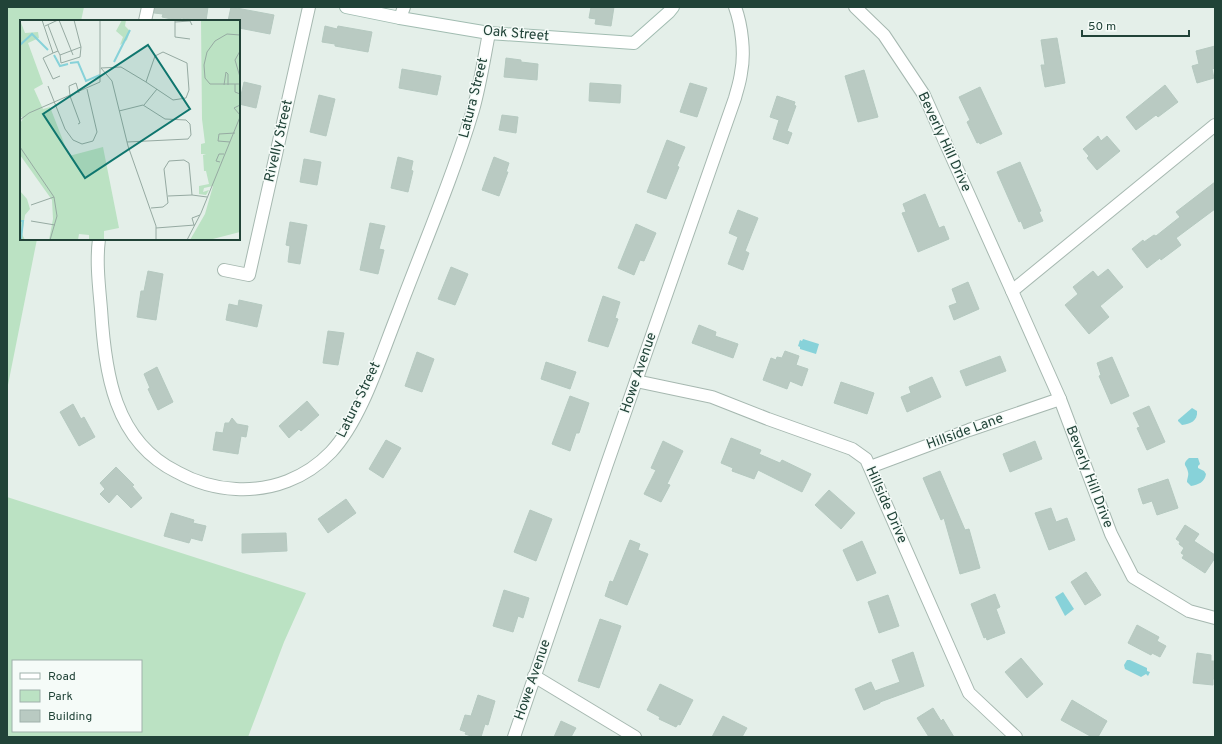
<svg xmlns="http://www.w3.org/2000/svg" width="1222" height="744" font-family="Overpass,sans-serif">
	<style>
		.green { fill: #bbe2c3; fill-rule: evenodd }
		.water { fill: #87d2d9 }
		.building { fill: #b9cac2; stroke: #b5c9c0 }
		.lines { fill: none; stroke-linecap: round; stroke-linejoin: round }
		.street-casing { stroke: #a6b8b0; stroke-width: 14 }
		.secondary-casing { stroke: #a1bcb1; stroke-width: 14 }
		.street { stroke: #fff; stroke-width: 12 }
		.secondary { stroke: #fff; stroke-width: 12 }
		.labels { text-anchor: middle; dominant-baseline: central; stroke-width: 3; stroke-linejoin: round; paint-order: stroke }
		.street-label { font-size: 14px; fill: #214338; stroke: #f5fbf8 }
		.inset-river { fill: none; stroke: #87d2d9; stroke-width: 2 }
		.inset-road { fill: none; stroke: #96aaa2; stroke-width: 1 }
		.view { fill: #0f766e; fill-opacity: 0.15; stroke: #0f766e; stroke-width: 2 }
		.inset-edge { fill: none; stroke: #214338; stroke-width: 2 }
	</style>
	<rect width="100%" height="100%" fill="#e4efe9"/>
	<g class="green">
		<path d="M7 7H84L81 21H21V239H37L7 390Z"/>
		<path d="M7 497 306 593 284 642 248 737H7ZM13 661H141V731H13Z"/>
	</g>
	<g class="water">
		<path d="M803 339 819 344 816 354 800 349V347L798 346 800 340 802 341Z"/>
		<path d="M1192 408 1197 411C1198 421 1190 424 1182 425L1178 421V420Z"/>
		<path d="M1189 458H1198L1200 464 1198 466V468L1204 471 1206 474C1205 482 1198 485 1191 486L1187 482C1187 479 1189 475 1188 472 1187 465 1181 465 1189 458Z"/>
		<path d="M1063 592 1074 609 1065 616 1055 597Z"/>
		<path d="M1127 660H1130L1147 668V671L1150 672 1148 676 1146 674 1141 677 1125 669 1124 665Z"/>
	</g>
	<g class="building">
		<path d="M155 7H208L206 21H198L181 18V21L162 17 163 14 154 13Z"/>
		<path d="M231 7 274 15 270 34 239 28V21H228Z"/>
		<path d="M591 7H614L611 26 595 24 596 19 589 18Z"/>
		<path d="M325 26 337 29 338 26 372 32 368 52 335 46V44L322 42Z"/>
		<path d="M1057 38 1065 83 1045 87 1041 65H1045L1041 40Z"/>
		<path d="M1215 46V68L1212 69 1214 78 1197 83 1192 66 1199 64 1196 51Z"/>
		<path d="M506 58 521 60V62L538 64 537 80 504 77Z"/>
		<path d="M402 69 441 76 437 95 399 88Z"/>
		<path d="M864 70 878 117 858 122 845 76Z"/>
		<path d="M244 82 261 86 256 108 239 104Z"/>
		<path d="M590 83 621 85 620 103 589 101Z"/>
		<path d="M690 83 707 88 697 117 680 112Z"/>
		<path d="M1165 85 1178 102 1158 117 1156 115 1136 130 1126 117Z"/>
		<path d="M980 87 1002 134 980 144 979 142 977 143 967 122 970 120 959 97Z"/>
		<path d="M319 95 335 99 326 136 310 132Z"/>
		<path d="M777 96 795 102 794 105 796 106 787 131 792 133 788 144 773 139 779 120 770 117Z"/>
		<path d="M502 115 518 117 516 133 499 130Z"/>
		<path d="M1098 136 1101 141 1107 136 1120 151 1097 170 1087 158 1089 156 1083 149Z"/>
		<path d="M667 140 685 147 677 166 679 167 666 199 647 192Z"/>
		<path d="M398 157 413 161 411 170 413 171 408 192 391 188Z"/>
		<path d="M494 157 509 163 506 172H508L499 196 482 190Z"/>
		<path d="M304 159 321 162 317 185 300 182Z"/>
		<path d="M1020 162 1041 211 1039 212 1043 221 1024 229 1021 221 1019 222 997 172Z"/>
		<path d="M1215 182V209L1176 238 1181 245 1161 260 1160 258 1147 268 1132 249 1143 240 1144 242 1154 235 1156 236 1180 217 1176 212Z"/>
		<path d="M925 194 939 228 944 226 949 239 918 252 902 213 906 212 903 204Z"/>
		<path d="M738 210 758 218 745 251 749 253 743 270 728 264 738 237 729 233Z"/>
		<path d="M290 222 307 225 300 264 288 262 290 246 286 245Z"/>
		<path d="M370 223 385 226 379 249 384 250 378 274 360 270Z"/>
		<path d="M636 224 656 233 644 261 640 260 634 275 618 268Z"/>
		<path d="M451 267 468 274 455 305 438 299Z"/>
		<path d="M1108 269 1123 287 1100 306 1109 317 1089 334 1065 305 1078 294 1073 287 1093 271 1098 277Z"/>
		<path d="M148 271 163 274 156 320 137 317 141 291H144Z"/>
		<path d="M968 282 979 309 954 320 949 306 957 303 952 289Z"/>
		<path d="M603 296 620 302 615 318 618 319 608 347 588 341Z"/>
		<path d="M239 300 262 305 257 327 226 320 229 304 238 306Z"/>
		<path d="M699 325 716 332 715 336 738 344 733 358 692 343Z"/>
		<path d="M328 331 344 333 338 365 323 363Z"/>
		<path d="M785 351 799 356 796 365 808 369 802 386 790 381 787 389 763 380 771 358 776 360 777 357 782 358Z"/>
		<path d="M417 352 434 359 422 392 405 386Z"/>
		<path d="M1000 356 1006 371 966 386 960 371Z"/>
		<path d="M1112 357 1129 396 1111 404 1099 376 1101 375 1097 363Z"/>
		<path d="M546 362 576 372 570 389 541 379Z"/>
		<path d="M157 367 173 402 158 410 148 389 150 388 144 374Z"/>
		<path d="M932 377 941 397 907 412 901 397 911 393 909 387Z"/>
		<path d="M841 382 874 393 867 414 834 403Z"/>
		<path d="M570 396 589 403 579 433H576L570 451 552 444Z"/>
		<path d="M307 401 319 415 301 431 299 429 289 438 279 426Z"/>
		<path d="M73 404 81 419 84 417 95 437 79 446 60 412Z"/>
		<path d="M1149 406 1165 442 1147 450 1137 428 1140 427 1133 413Z"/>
		<path d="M232 418 237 424 248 426 246 437 241 436 238 454 213 450 216 432 223 433 225 423H229Z"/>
		<path d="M731 438 761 450 759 454 780 463 782 460 811 474 802 492 758 470 754 479 732 471 733 468 721 463Z"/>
		<path d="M386 440 401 448 383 478 369 469Z"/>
		<path d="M663 441 683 451 667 484 670 485 661 502 644 494 656 470 651 468Z"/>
		<path d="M1035 441 1042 459 1010 472 1003 454Z"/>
		<path d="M116 467 134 485 132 486 142 498 131 508 117 494 109 503 100 494 105 489 100 483Z"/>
		<path d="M940 471 965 530 969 529 980 568 960 574 944 518 941 520 923 478Z"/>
		<path d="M1168 479 1178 508 1157 515 1152 501 1143 504 1138 489Z"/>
		<path d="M829 490 855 513 841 529 815 505Z"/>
		<path d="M346 499 356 513 328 533 318 519Z"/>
		<path d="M1051 508 1056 522 1067 518 1075 540 1049 550 1035 513Z"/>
		<path d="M530 510 552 519 536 561 514 552Z"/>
		<path d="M171 513 194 520 193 523 206 526 202 541 191 538 189 543 164 536Z"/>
		<path d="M1185 525 1199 534 1194 541 1215 555V558L1205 573 1182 558 1184 555 1181 553 1184 548 1179 544 1180 542 1176 539Z"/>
		<path d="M286 533 287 551 242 553V534Z"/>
		<path d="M630 540 640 544 638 550 648 554 627 605 605 596 610 581 613 582Z"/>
		<path d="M862 541 876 573 857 581 843 550Z"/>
		<path d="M1086 572 1101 595 1085 605 1071 582Z"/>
		<path d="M504 590 529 598 523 618 518 616 513 632 493 626Z"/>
		<path d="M995 594 1000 607 996 609 1005 633 987 640 986 637 984 638 971 604Z"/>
		<path d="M888 595 899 626 879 633 868 602Z"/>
		<path d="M600 619 621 626 599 688 578 681Z"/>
		<path d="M1137 625 1159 637 1157 641 1166 646 1160 657 1152 653 1151 655 1128 643Z"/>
		<path d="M913 652 924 686 880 702V703L864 710 855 689 871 682 875 691 900 682 892 660Z"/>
		<path d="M1197 653 1211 655V661H1215V679H1213V685L1193 683Z"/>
		<path d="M1021 658 1043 684 1027 698 1005 672Z"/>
		<path d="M660 684 693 700 680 725 678 724 676 727 659 719 660 717 647 710Z"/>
		<path d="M478 695 495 701 488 725 485 724 481 737H474L465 734 466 732 460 730 465 715 471 716Z"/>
		<path d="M1072 700 1107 721 1098 737H1092L1061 720Z"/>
		<path d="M933 708 941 721 943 719 954 737H929L917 718Z"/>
		<path d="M723 716 747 728 742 737H712Z"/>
		<path d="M561 721 576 728 571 737H554Z"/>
	</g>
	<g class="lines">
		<defs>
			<g id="street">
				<path d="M855 7 884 35 924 95 1012 291"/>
				<path d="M400 18 404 7"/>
				<path d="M145 21 148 7"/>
				<path d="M1215 125 1012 291 1060 399 1111 534 1133 577 1189 611 1215 618"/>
				<path d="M99 239C96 262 99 286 101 309 105 373 114 441 177 472 195 482 215 488 236 489 272 491 306 478 331 452 362 419 381 355 398 313 423 246 452 180 473 110 480 85 484 59 489 33"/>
				<path d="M224 270 249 275 309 7"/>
				<path d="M636 381 712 397 768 419 852 449 866 459 969 693 1016 737"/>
				<path d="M870 467 969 430 1060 399"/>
				<path d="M534 676 635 737"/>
				<path d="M514 737 607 464 735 98C737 90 740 82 741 73 745 54 742 26 735 7"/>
			</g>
			<path id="secondary" d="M346 7 400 18 489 33 634 43 669 12 673 7"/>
		</defs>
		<use href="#street" class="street-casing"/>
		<use href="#secondary" class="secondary-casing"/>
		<use href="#street" class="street"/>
		<use href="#secondary" class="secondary"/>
	</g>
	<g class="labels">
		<g class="street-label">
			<text transform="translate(516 34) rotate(5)">Oak Street</text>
			<text transform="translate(474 98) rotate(-76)">Latura Street</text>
			<text transform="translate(279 141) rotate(-77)">Rivelly Street</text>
			<text transform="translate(944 142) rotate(65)">Beverly Hill Drive</text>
			<text transform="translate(639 373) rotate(-71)">Howe Avenue</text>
			<text transform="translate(359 400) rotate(-64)">Latura Street</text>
			<text transform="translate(965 432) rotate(-20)">Hillside Lane</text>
			<text transform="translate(1089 477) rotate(69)">Beverly Hill Drive</text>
			<text transform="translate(886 505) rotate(66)">Hillside Drive</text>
			<text transform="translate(533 680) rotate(-71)">Howe Avenue</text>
		</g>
	</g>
	<g transform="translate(20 20)">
		<rect width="220" height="220" fill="#e4efe9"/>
		<path d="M0 0 5 13 18 12 19 18 8 23 23 64 14 69 23 89 30 87 49 136 83 127 99 208 84 211V220H69V215L59 214 58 220H29L33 199 32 180 0 135V104L3 98 0 96ZM102 0H106L105 6 110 11 107 20 100 25 103 17 96 11ZM181 0H220V212L189 220H170L185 194 193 166 184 168 183 172 189 170 186 175 179 174V166L189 164 186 151H184L183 135 186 134H181V124L185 123 182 99ZM0 171 7 179 10 189 5 195 2 214 5 220H0Z" fill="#bbe2c3"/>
		<path class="inset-river" d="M0 25 12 14 28 30M34 35 40 46 48 44M94 42 110 10M50 43 58 42 66 61 80 55M0 201H3L1 220"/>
		<path class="inset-road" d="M22 0 33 33 38 31 40 35 61 27 54 0M39 0 53 35M155 0V17L170 19M155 2 170 1 172 5M28 5 38 31M25 6 38 0M220 15 207 14 195 21 187 32 184 45 185 58 190 64H220M220 31 215 40 220 57M143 32 167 43 169 70 166 78 153 80 126 62 135 36ZM33 33 23 38 33 59 40 56M40 35 41 43 60 37 61 27M126 62 101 47 81 48 92 61 108 126 136 206V220M215 64V72L220 74M204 65 206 52 208 54V65M28 66 45 109 53 120 62 124 73 121 77 112 67 69M124 85 137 69M220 85 214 88 220 95M99 91 123 85 145 99 166 100 170 104 171 115 168 119 107 122M0 100 9 93 80 62V0M58 104 60 103 50 76 49 66 56 63 59 73M210 122 198 121 199 114 215 113M0 127 34 177 37 196 30 220M200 142 196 141 199 134H204M148 176 172 175 187 177M11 185 34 177M131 188 143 187 148 183 144 149 149 141 164 140 169 143 172 175M11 201 35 205M174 205 172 198 180 195M136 208 175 205M167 220 181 193 220 97"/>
		<path class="view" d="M128 25 170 89 65 158 23 94Z"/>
		<rect width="220" height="220" class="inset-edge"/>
	</g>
	<rect width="1222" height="744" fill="none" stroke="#214338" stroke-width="16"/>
	<rect x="12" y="660" width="130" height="72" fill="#f5fbf8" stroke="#a0b1ab"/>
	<rect x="20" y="673" width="20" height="6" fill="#ffffff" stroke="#a0b1ab"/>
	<text x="48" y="680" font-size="12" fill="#214338">Road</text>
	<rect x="20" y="690" width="20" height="12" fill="#bbe2c3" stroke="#a0b1ab"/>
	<text x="48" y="700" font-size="12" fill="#214338">Park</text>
	<rect x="20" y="710" width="20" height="12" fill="#b9cac2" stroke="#a0b1ab"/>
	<text x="48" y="720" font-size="12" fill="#214338">Building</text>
	<path d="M1082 30v6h107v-6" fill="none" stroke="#214338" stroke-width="2"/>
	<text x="1088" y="30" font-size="12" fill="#214338" stroke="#f5fbf8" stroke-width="3" paint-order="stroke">50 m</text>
</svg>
